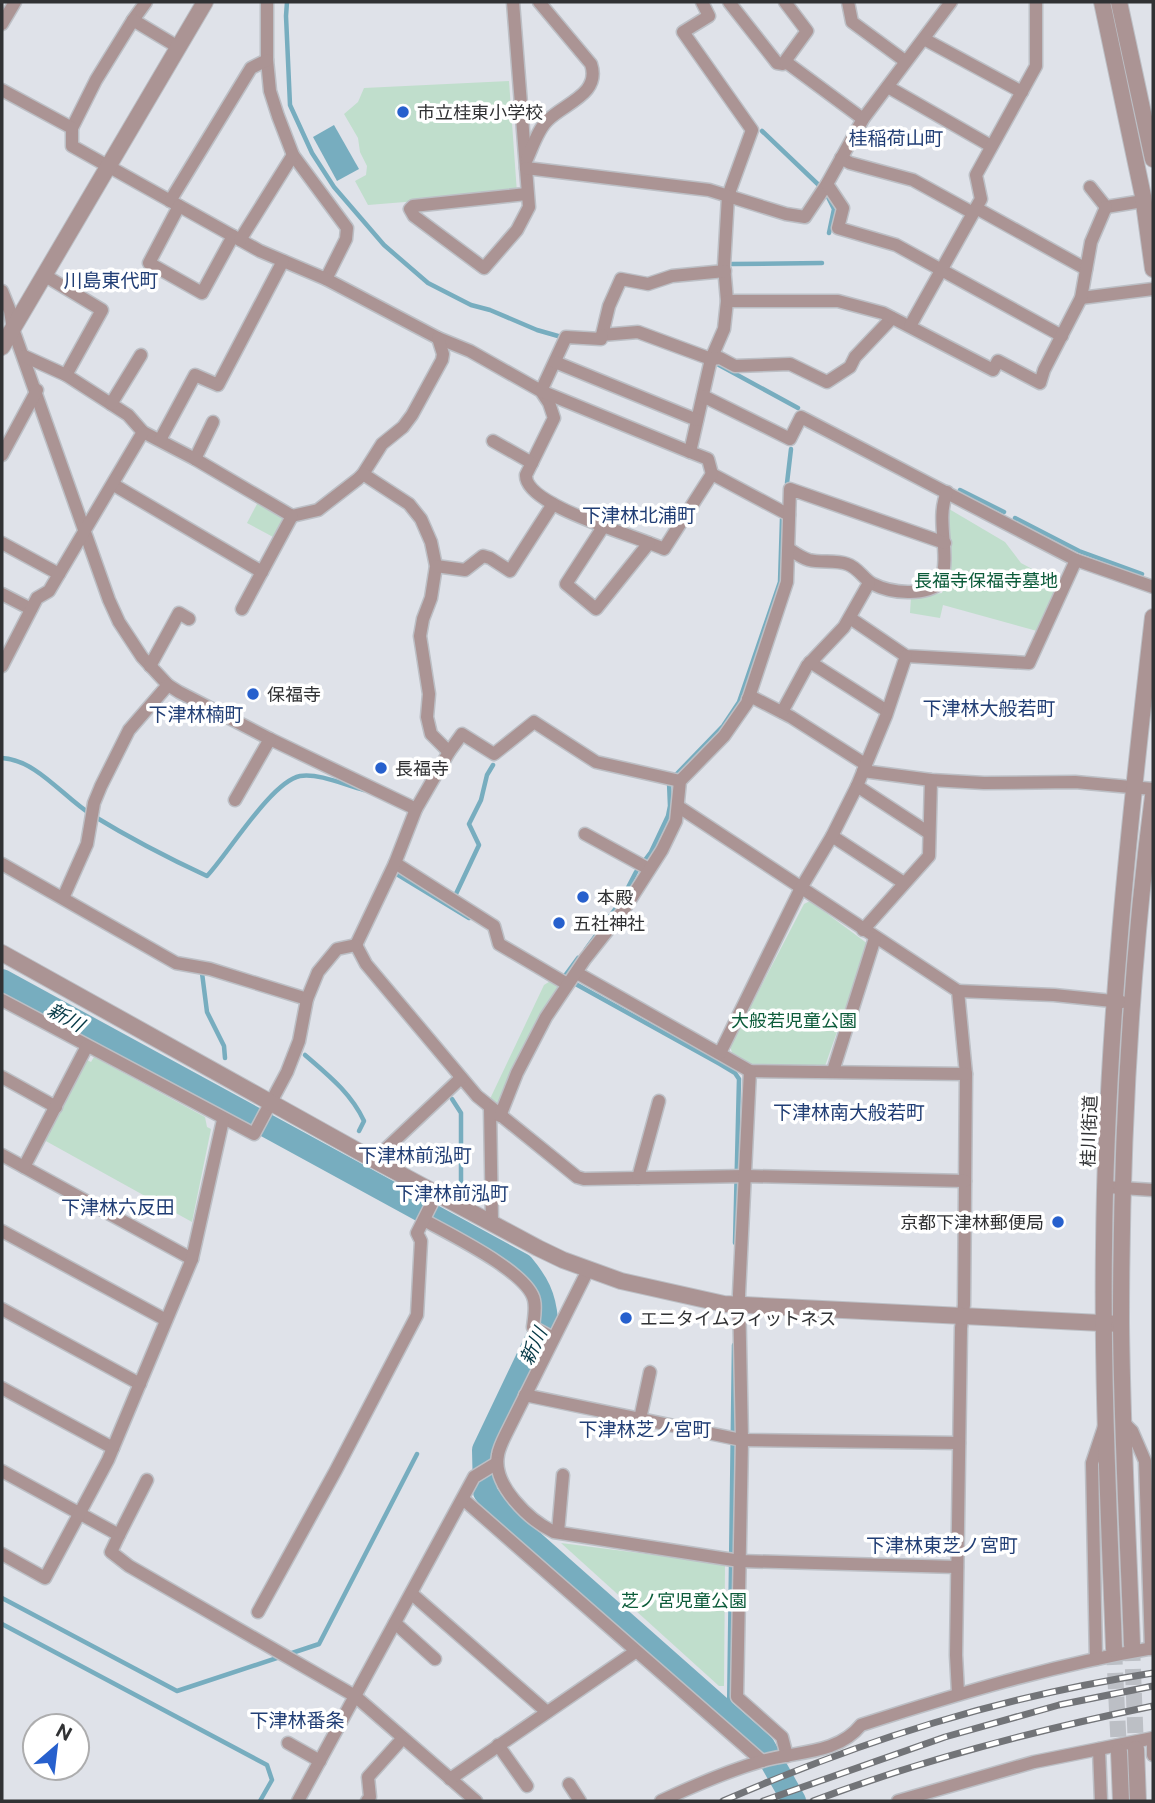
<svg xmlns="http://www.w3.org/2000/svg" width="1155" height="1803" font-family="'Public Sans','Noto Sans JP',sans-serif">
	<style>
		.green { fill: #c0decc }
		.water { fill: #77adbf }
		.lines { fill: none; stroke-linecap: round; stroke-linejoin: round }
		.stream { stroke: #77adbf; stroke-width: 4.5 }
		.river { stroke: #77adbf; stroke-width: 24 }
		.tertiary-tunnel { stroke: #bcbfc5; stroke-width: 16; stroke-dasharray: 16 8; stroke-linecap: butt }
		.minor-casing { stroke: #bcbfc5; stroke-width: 15 }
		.tertiary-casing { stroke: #bcbfc5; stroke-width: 18 }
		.minor { stroke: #ab9494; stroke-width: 12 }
		.tertiary { stroke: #ab9494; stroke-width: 16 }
		.rail-casing { stroke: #727478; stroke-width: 7 }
		.rail { stroke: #fff; stroke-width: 4.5; stroke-dasharray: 13; stroke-linecap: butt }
		.poi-dot { fill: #2760cd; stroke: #fff; stroke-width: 2.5 }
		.labels { text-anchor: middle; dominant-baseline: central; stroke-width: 7; stroke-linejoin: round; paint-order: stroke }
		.poi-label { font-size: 18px; fill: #313234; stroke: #fff; text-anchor: start }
		.park-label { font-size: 18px; fill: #0b5b39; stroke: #fff }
		.street-label { font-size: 18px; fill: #313234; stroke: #fff }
		.neighbourhood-label { font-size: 19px; fill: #213e75; stroke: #fff }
		.water-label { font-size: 19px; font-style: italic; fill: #043845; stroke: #fff }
	</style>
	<rect width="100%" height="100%" fill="#dfe2e9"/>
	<g class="green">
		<path d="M509 81 517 193 368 205 355 181 366 175 367 166 360 152 358 138 344 114 358 102 364 88Z"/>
		<path d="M258 502 281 516 284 523 275 538 247 523Z"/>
		<path d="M944 506 1005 542 1021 563 1049 578 1056 589 1037 631 943 605 940 618 910 613 911 597 942 593C955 558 949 542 944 506Z"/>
		<path d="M810 901 868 944 825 1066 750 1064 733 1056 730 1046 804 904Z"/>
		<path d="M552 980 559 985 533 1027 496 1106 489 1101 544 985Z"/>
		<path d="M94 1057 205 1117 207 1127 211 1129 192 1222 44 1140 87 1060 91 1062Z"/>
		<path d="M561 1543 725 1564 724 1686H719Z"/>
	</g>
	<path class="water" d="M334 125 359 169 337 181 313 137Z"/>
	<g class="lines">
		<g class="stream">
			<path d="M287 2 286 16 290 105 312 153 334 187 384 245 428 283 471 305 490 310 537 330 558 336"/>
			<path d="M762 131 825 191 834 209 829 233"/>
			<path d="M732 264 822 263"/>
			<path d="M719 365 798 408"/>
			<path d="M787 483 791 449"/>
			<path d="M960 490 1004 512"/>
			<path d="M1015 518 1079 551 1142 574"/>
			<path d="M2 758C37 760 64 798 92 815 128 837 168 858 207 876 228 854 271 782 300 776 319 773 345 785 364 790"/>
			<path d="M395 873 469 918"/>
			<path d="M455 896 479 845 469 824 481 800 487 775 493 765"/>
			<path d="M586 949 621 901 636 872 651 852 668 816 670 806 669 782 723 726 739 702 780 582 782 519"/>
			<path d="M202 973 207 1012 224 1046 225 1058"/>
			<path d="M564 977 578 958"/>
			<path d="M572 982 720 1064 735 1073 739 1079 735 1243"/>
			<path d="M305 1055C328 1075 351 1093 364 1121L359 1131"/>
			<path d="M452 1099 461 1113V1183"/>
			<path d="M2 1598 177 1691 319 1644 417 1454"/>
			<path d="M2 1624 267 1765 272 1780 260 1801"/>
			<path d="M729 1716 734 1345"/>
		</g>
		<path class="river" d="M2 981 522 1265C537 1283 544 1296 546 1320L484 1450 485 1492 501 1514 763 1746 794 1801"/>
		<g class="tertiary-tunnel">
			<path d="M1132 1645 1136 1749"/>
			<path d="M1114 1649 1119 1752"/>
		</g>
		<defs>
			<g id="minor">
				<path d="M267 2V60L270 91 278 116 293 155 347 228 346 239 326 279"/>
				<path d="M513 2 529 207 517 230 484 268 414 216 410 209 413 206 526 194"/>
				<path d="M702 2 709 16 683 32 752 130 728 196 724 266 727 301 724 329 711 359 690 452 708 459 712 474 789 515"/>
				<path d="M729 2 777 63 783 64 807 31 785 2"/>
				<path d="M848 2 852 22 905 61"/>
				<path d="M133 20 146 2"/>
				<path d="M2 24 15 2"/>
				<path d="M924 39 1022 92"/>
				<path d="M178 47 133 20 96 80 72 128V146L260 251 326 279 438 338 470 351 541 391 549 403 554 418 526 475C524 506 638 536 664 549L712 474"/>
				<path d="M786 62 863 119"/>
				<path d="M888 87 991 146"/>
				<path d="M2 90 72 128"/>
				<path d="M841 158 850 163 913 180 973 213"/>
				<path d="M527 159C533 146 538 129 548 120 565 103 601 94 591 64L539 2"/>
				<path d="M526 168 709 190 786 214 805 217 827 184 863 119 951 2"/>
				<path d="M827 184 843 208 838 228 896 245 1062 336"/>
				<path d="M1090 187 1106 207 1143 201"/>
				<path d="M170 201 251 68 267 60"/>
				<path d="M179 206 149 263 202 293 233 236"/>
				<path d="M976 208 1086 269"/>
				<path d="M240 240 293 155"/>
				<path d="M725 271 672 276 648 284 621 279 609 306 602 335 638 332 711 359 720 358 735 366 790 364 827 382 850 367 855 357 892 318"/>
				<path d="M44 275 102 310 66 375"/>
				<path d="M2 291 10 311 13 329 109 600 119 622 142 657 168 685 179 692 270 739 416 809"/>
				<path d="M1081 298 1153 289"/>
				<path d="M727 301H838L883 313 993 370 998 361 1040 383 1044 370 1081 298 1091 242 1106 207"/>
				<path d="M910 326 981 199 976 175 1036 66V2"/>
				<path d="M602 335 601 339 566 337 541 391 690 452"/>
				<path d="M24 356 66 375 128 415 143 432 195 459 292 516 318 510 358 479 363 474 382 444 403 427 412 415 442 360 443 354 438 338"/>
				<path d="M555 362 697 420"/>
				<path d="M703 396 790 439 801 417 1076 560 1153 587"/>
				<path d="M111 404 141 355"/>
				<path d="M160 440 195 375 218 385 283 261"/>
				<path d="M493 441 532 463"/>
				<path d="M2 455 37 390"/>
				<path d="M195 459 213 422"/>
				<path d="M363 474 409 504 421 519 431 542 436 566 431 598 423 619 420 636 429 694 427 717 431 734 449 752"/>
				<path d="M114 485 262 572"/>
				<path d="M603 527 566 584 596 609 649 543"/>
				<path d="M2 543 59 574"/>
				<path d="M789 549C795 553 802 558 809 560 821 563 835 560 847 564 859 568 863 579 873 584 890 593 926 597 941 582 951 552 935 521 947 492"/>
				<path d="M436 566 465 570 483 556 490 558 510 571 553 504"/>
				<path d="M2 594 31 609"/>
				<path d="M242 609 292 516"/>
				<path d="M850 618 906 656 1029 663 1076 560"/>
				<path d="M810 662 887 711"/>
				<path d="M2 666 37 598 49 591 143 432"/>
				<path d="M150 666 179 613 189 619"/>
				<path d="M748 699 754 698 791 717 865 764"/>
				<path d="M782 712 807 666 844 627 869 583"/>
				<path d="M863 771 931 780 984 783 1075 782 1153 789"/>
				<path d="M857 786 929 833"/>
				<path d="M235 800 270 739"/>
				<path d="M679 807 958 991 966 1074 964 1305 961 1328 956 1655 958 1693"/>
				<path d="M585 834 649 869"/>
				<path d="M832 836 904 883"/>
				<path d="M395 863 494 926 499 944 567 984"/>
				<path d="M2 864 176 963 210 969 307 999"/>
				<path d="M63 898 87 844 94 803 101 786 129 730 168 685"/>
				<path d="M863 930 929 856 931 780"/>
				<path d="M356 945 366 964 477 1096 577 1177 584 1179 746 1176 965 1181"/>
				<path d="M356 945 395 863 416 809 449 752 462 734 494 754 534 722 596 762 680 781"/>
				<path d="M577 973 750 1071 966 1074"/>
				<path d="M958 991 1054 995 1122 1002"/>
				<path d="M2 1000 254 1134 287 1072 299 1041 307 999 318 972 337 949 356 945"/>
				<path d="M720 1053 801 888 832 836 857 786 886 716 906 656"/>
				<path d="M750 1071 739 1294 742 1440 737 1697 782 1737 787 1756"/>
				<path d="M833 1071 875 938"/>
				<path d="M2 1077 56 1107"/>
				<path d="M490 1108 492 1223"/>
				<path d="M500 1116 517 1073 546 1017 585 959 623 911 662 850 676 821 680 781 724 736 747 703 787 582 790 489 945 543"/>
				<path d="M2 1155 192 1259"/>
				<path d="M374 1160 461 1078"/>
				<path d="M24 1167 87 1046"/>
				<path d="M638 1178 659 1101"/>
				<path d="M1106 1187 1153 1190"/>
				<path d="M424 1220C449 1234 528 1272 534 1300 536 1308 534 1319 533 1327L553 1338"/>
				<path d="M2 1231 166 1320"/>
				<path d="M588 1270 506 1434C503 1440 499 1448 498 1455 492 1485 529 1520 554 1532L740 1561 957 1567"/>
				<path d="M2 1309 140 1384"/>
				<path d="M2 1388 113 1448"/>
				<path d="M525 1395 742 1440 959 1443"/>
				<path d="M640 1419 650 1372"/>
				<path d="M1123 1422 1132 1431 1145 1461 1151 1649"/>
				<path d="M2 1471 119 1535 111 1552 129 1566 355 1696 476 1801"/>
				<path d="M463 1499 762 1761"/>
				<path d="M558 1532 563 1475"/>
				<path d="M119 1535 147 1480"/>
				<path d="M2 1554 45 1578 108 1460 192 1259 223 1120"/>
				<path d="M412 1594 547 1712"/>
				<path d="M258 1612 336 1470 417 1315 421 1241 417 1233 437 1193"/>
				<path d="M395 1623 435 1659"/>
				<path d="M1096 1659 1092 1463 1104 1427"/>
				<path d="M1153 1738V1755"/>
				<path d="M288 1743 320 1761"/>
				<path d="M498 1745 527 1786"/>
				<path d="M1099 1749 1101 1801"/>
				<path d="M450 1779 635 1652"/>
				<path d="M569 1784 580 1801"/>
				<path d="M298 1801 474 1477 497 1463"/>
				<path d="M367 1801 370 1797 368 1777 403 1738"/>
				<path d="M661 1801C693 1786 728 1771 762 1761 795 1751 837 1755 861 1725 957 1694 1053 1665 1153 1648"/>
				<path d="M898 1801 1034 1762 1153 1738"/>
			</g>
			<g id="tertiary">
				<path d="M1102 2 1143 196 1153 269"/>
				<path d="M1119 2 1153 159"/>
				<path d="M2 347 205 2"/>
				<path d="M2 953 374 1160 538 1248 563 1260 621 1281 724 1304 1121 1324"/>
				<path d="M1132 1645C1128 1538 1122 1431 1121 1323 1121 1148 1130 970 1153 796"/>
				<path d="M1114 1649C1109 1515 1102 1380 1104 1246 1106 1036 1129 826 1153 617"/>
				<path d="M1136 1749 1138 1801"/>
				<path d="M1119 1752 1121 1801"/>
			</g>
		</defs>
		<use href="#minor" class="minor-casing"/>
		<use href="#tertiary" class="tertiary-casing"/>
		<use href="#minor" class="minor"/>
		<use href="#tertiary" class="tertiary"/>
		<defs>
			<g id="rail">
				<path d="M723 1801C866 1739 1000 1697 1153 1673"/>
				<path d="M763 1801 945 1737 1059 1705 1153 1686"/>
				<path d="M813 1801C924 1759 1037 1730 1153 1706"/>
			</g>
		</defs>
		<use href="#rail" class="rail-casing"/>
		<use href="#rail" class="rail"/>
	</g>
	<g class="poi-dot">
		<circle cx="403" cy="112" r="7"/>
		<circle cx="253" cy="694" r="7"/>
		<circle cx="381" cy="768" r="7"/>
		<circle cx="583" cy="897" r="7"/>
		<circle cx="559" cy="923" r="7"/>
		<circle cx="1058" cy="1222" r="7"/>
		<circle cx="626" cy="1318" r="7"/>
	</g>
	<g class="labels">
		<g class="poi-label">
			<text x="417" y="112">市立桂東小学校</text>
			<text x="267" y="694">保福寺</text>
			<text x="395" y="768">長福寺</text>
			<text x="597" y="897">本殿</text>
			<text x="573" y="923">五社神社</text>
			<text x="1044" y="1222" text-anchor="end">京都下津林郵便局</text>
			<text x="640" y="1318">エニタイムフィットネス</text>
		</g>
		<g class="park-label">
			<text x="986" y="580">長福寺保福寺墓地</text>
			<text x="794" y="1020">大般若児童公園</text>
			<text x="684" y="1600">芝ノ宮児童公園</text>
		</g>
		<g class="street-label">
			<text transform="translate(1089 1131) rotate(-88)">桂川街道</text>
		</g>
		<g class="neighbourhood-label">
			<text x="896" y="138">桂稲荷山町</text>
			<text x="111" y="280">川島東代町</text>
			<text x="639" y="515">下津林北浦町</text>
			<text x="989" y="708">下津林大般若町</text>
			<text x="196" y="714">下津林楠町</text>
			<text x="849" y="1112">下津林南大般若町</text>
			<text x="415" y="1155">下津林前泓町</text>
			<text x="452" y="1193">下津林前泓町</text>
			<text x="118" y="1207">下津林六反田</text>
			<text x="645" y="1429">下津林芝ノ宮町</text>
			<text x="942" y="1545">下津林東芝ノ宮町</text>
			<text x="297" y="1720">下津林番条</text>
		</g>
		<g class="water-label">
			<text transform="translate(66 1017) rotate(29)">新川</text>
			<text transform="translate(533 1346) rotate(-65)">新川</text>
		</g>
	</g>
	<rect width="1155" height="1803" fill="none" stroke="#313234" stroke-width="7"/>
	<g transform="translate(56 1747) rotate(28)"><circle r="33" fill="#ffffff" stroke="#adadae" stroke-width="2"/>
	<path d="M0-5L12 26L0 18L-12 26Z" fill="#2760cd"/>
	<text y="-10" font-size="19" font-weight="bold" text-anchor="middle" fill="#313234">N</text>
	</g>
</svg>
